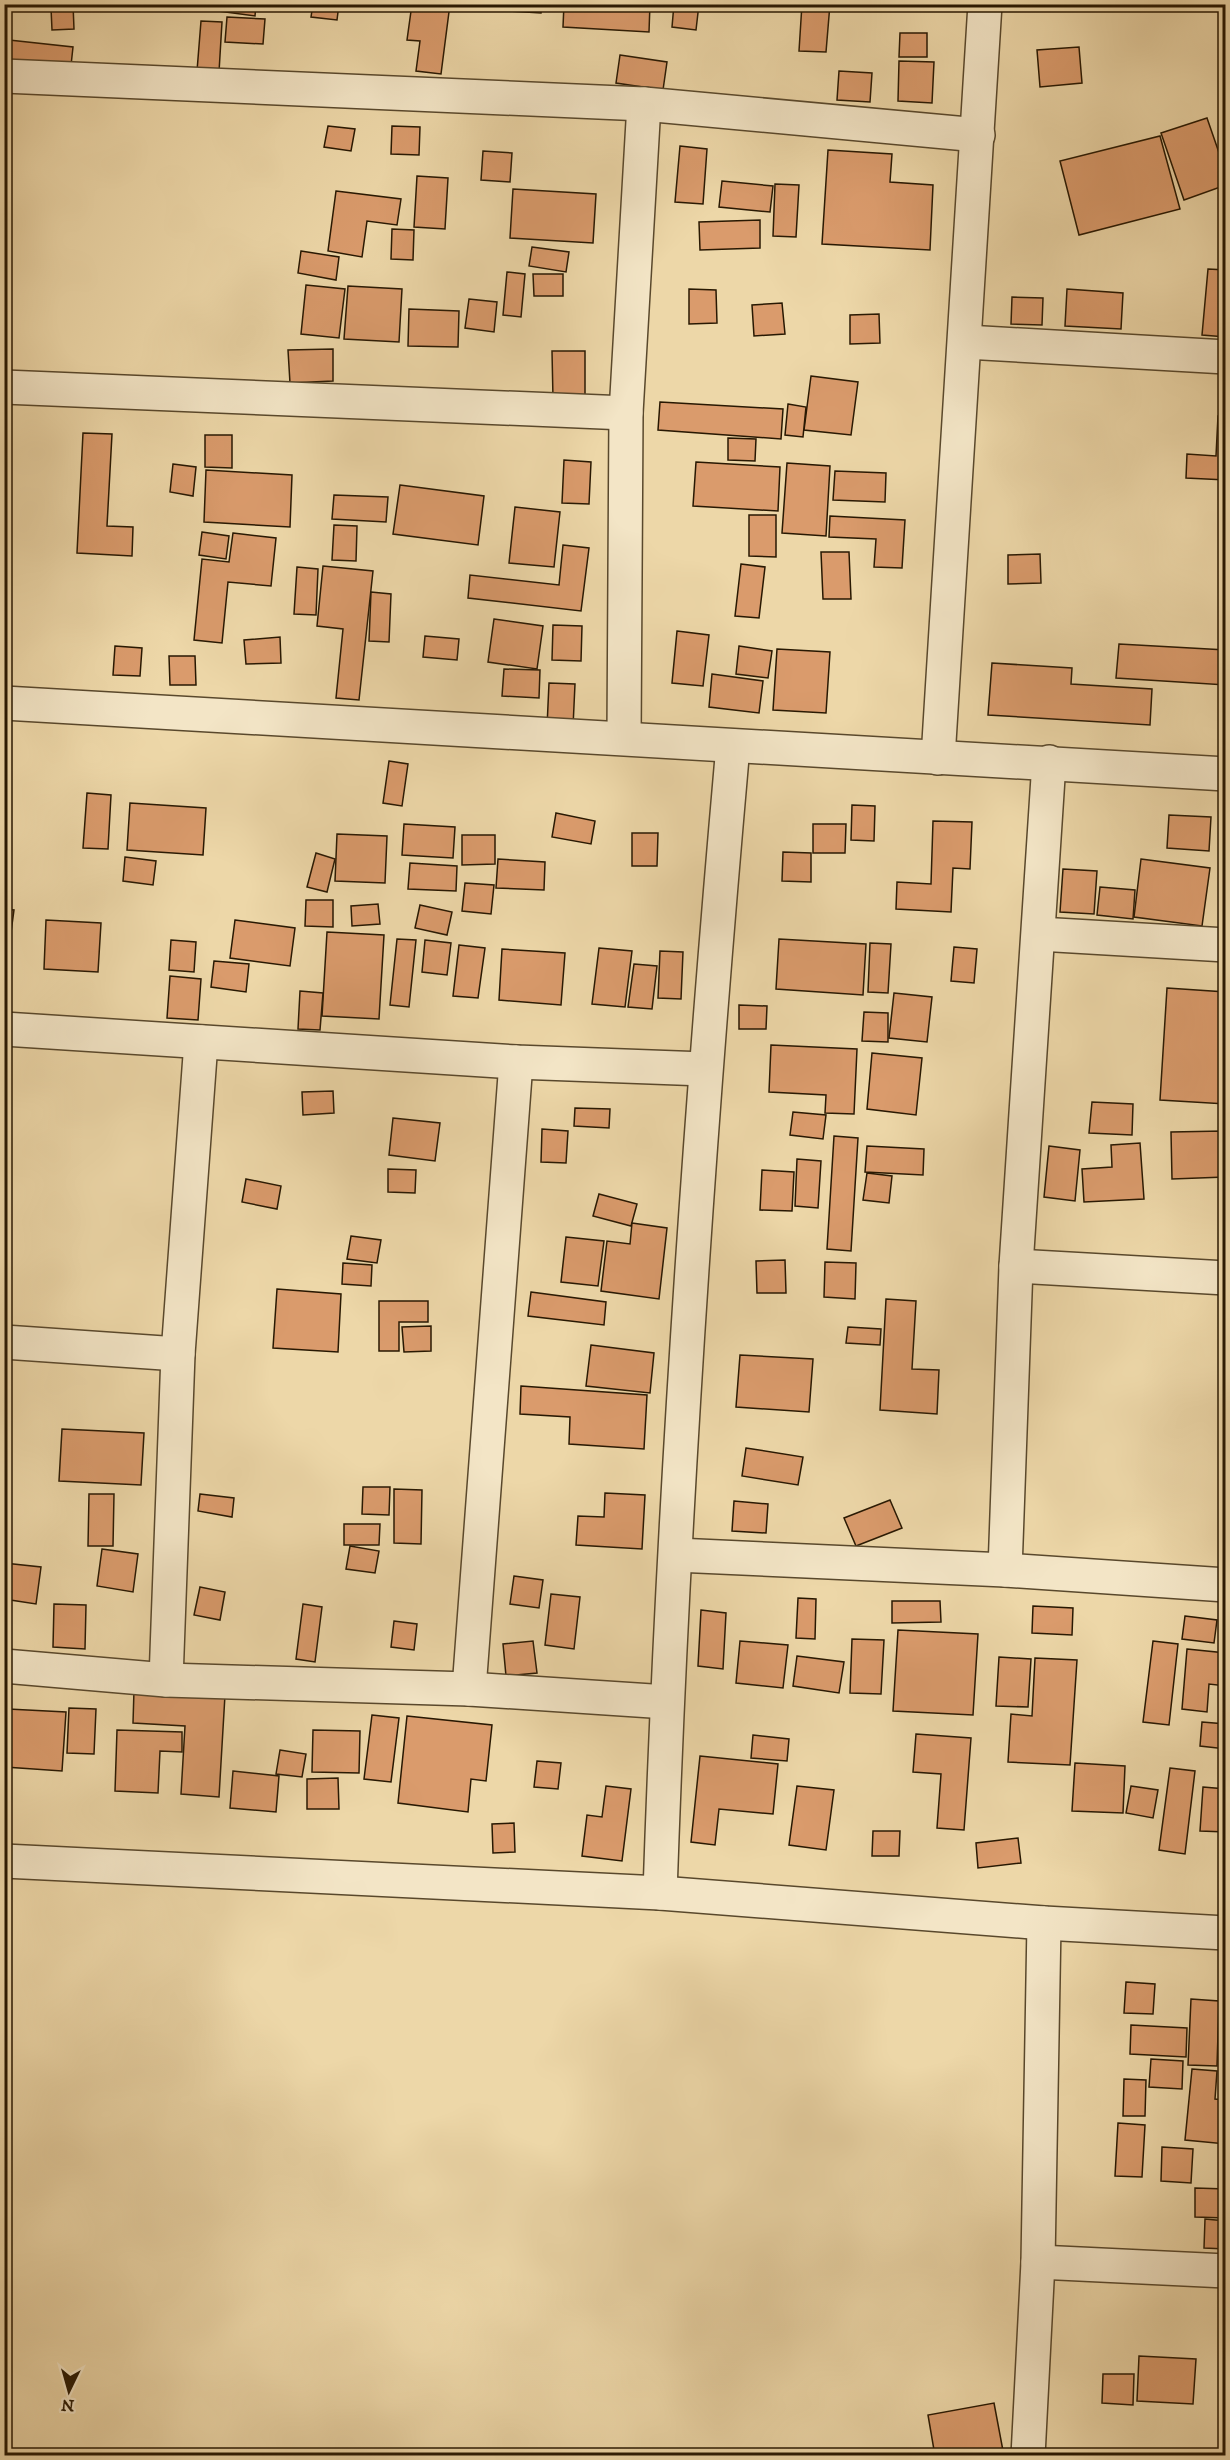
<svg xmlns="http://www.w3.org/2000/svg" width="1230" height="2460" font-family="'IM FELL DW Pica',serif">
	<style>
		.building { fill: #da9b6c; stroke: #281802; stroke-width: 1.5 }
		.lines { fill: none; stroke-linecap: round; stroke-linejoin: round }
		.street-casing { stroke: #59482c; stroke-width: 36 }
		.street { stroke: #f3e5c6; stroke-width: 33 }
	</style>
	<rect width="100%" height="100%" fill="#edd7a8"/>
	<filter id="stains"><feTurbulence type="fractalNoise" baseFrequency=".00333" numOctaves="4"/><feColorMatrix values="0 0 0 0 .2 0 0 0 0 .09 0 0 0 0 .02 0 0 0 .5 -.17"/></filter>
	<radialGradient id="worn" r=".72"><stop offset=".6" stop-color="#630" stop-opacity="0"/><stop offset="1" stop-color="#630" stop-opacity=".3"/></radialGradient>
	<g class="building">
		<path d="M10 4H73L74 29 52 30 51 8 11 10Z"/>
		<path d="M197 4H256L255 16 196 8Z"/>
		<path d="M313 4H339L337 20 311 17Z"/>
		<path d="M412 4H450L441 74 416 71 420 41 407 40Z"/>
		<path d="M472 4H542L541 13 472 9Z"/>
		<path d="M564 4H650L649 32 563 27Z"/>
		<path d="M674 4H699L696 30 672 27Z"/>
		<path d="M802 4H830L826 52 799 51Z"/>
		<path d="M227 17 265 19 263 44 225 42Z"/>
		<path d="M201 21 222 22 219 72 197 71Z"/>
		<path d="M900 33H927V57H899Z"/>
		<path d="M9 40 73 47 68 93 4 81Z"/>
		<path d="M1079 47 1082 83 1040 87 1037 50Z"/>
		<path d="M620 55 667 62 663 90 616 83Z"/>
		<path d="M899 61 934 62 932 103 898 101Z"/>
		<path d="M839 71 872 73 870 102 837 100Z"/>
		<path d="M1207 118 1226 173V185L1184 200 1161 133Z"/>
		<path d="M328 126 355 129 351 151 324 147Z"/>
		<path d="M392 126 420 127 419 155 391 154Z"/>
		<path d="M1160 136 1180 209 1079 235 1060 161Z"/>
		<path d="M680 146 707 149 703 204 675 202Z"/>
		<path d="M828 150 892 154 890 182 933 185 930 250 822 244Z"/>
		<path d="M483 151 512 153 510 182 481 180Z"/>
		<path d="M417 176 448 178 445 229 414 227Z"/>
		<path d="M722 181 773 186 770 212 719 207Z"/>
		<path d="M775 184 799 185 796 237 773 236Z"/>
		<path d="M513 189 596 194 593 243 510 238Z"/>
		<path d="M336 191 401 199 397 225 367 221 362 257 328 251Z"/>
		<path d="M760 220V248L700 250 699 222Z"/>
		<path d="M392 229 414 230 413 260 391 259Z"/>
		<path d="M532 247 569 252 566 272 529 266Z"/>
		<path d="M301 251 339 257 336 280 298 273Z"/>
		<path d="M1208 269 1226 270V337L1202 335Z"/>
		<path d="M507 272 525 274 521 317 503 315Z"/>
		<path d="M533 274H563V296H534Z"/>
		<path d="M306 285 345 289 339 338 301 334Z"/>
		<path d="M348 286 402 289 399 342 344 339Z"/>
		<path d="M689 289 716 290 717 323 689 324Z"/>
		<path d="M1067 289 1123 293 1121 329 1065 326Z"/>
		<path d="M1012 297 1043 298 1042 325 1011 324Z"/>
		<path d="M469 299 497 302 494 332 465 328Z"/>
		<path d="M782 303 785 334 754 336 752 305Z"/>
		<path d="M409 309 459 311 458 347 408 346Z"/>
		<path d="M879 314 880 343 850 344V315Z"/>
		<path d="M333 349V381L290 383 288 350Z"/>
		<path d="M552 351H585V399H553Z"/>
		<path d="M811 376 858 382 851 435 804 430Z"/>
		<path d="M660 402 783 409 781 439 658 430Z"/>
		<path d="M788 404 806 407 803 437 785 435Z"/>
		<path d="M1218 416H1226V480L1186 478 1187 454 1216 456Z"/>
		<path d="M83 433 112 434 107 526 133 527 132 556 77 553Z"/>
		<path d="M205 435H232V468L205 467Z"/>
		<path d="M728 438 756 439 755 461 728 460Z"/>
		<path d="M564 460 591 462 589 504 562 503Z"/>
		<path d="M696 462 780 467 778 511 693 506Z"/>
		<path d="M787 463 830 466 826 536 782 533Z"/>
		<path d="M173 464 196 467 193 496 170 492Z"/>
		<path d="M206 470 292 475 290 527 204 522Z"/>
		<path d="M835 471 886 473 885 502 833 500Z"/>
		<path d="M400 485 484 496 478 545 393 534Z"/>
		<path d="M334 495 388 497 386 522 332 519Z"/>
		<path d="M515 507 560 512 554 567 509 563Z"/>
		<path d="M749 515H776V557L749 556Z"/>
		<path d="M830 516 905 520 902 568 874 567 876 539 829 537Z"/>
		<path d="M334 525 357 526 356 561 332 560Z"/>
		<path d="M202 532 229 536 226 559 199 555Z"/>
		<path d="M233 533 276 538 271 586 228 582 222 643 194 640 202 559 229 562Z"/>
		<path d="M563 545 589 548 581 611 468 598 470 575 559 585Z"/>
		<path d="M821 552H849L851 599H823Z"/>
		<path d="M1040 554 1041 583 1008 584V555Z"/>
		<path d="M741 564 765 567 759 618 735 616Z"/>
		<path d="M323 566 373 571 359 700 336 698 343 629 317 626Z"/>
		<path d="M297 567 318 569 316 615 294 614Z"/>
		<path d="M371 592 391 594 389 642 369 641Z"/>
		<path d="M494 619 543 626 537 669 488 662Z"/>
		<path d="M553 625 582 626 581 661 552 660Z"/>
		<path d="M677 631 709 635 703 686 672 683Z"/>
		<path d="M425 636 459 639 457 660 423 657Z"/>
		<path d="M280 637 281 663 246 664 244 640Z"/>
		<path d="M1119 644 1226 650V685L1116 678Z"/>
		<path d="M115 646 142 648 140 676 113 675Z"/>
		<path d="M739 646 772 651 768 678 736 674Z"/>
		<path d="M777 649 830 652 826 713 773 710Z"/>
		<path d="M169 656H195L196 685H170Z"/>
		<path d="M992 663 1072 668 1071 684 1152 689 1150 725 988 715Z"/>
		<path d="M504 669 540 670 539 698 502 696Z"/>
		<path d="M712 674 763 681 759 713 709 707Z"/>
		<path d="M549 683 575 684 573 727H547Z"/>
		<path d="M389 761 408 764 402 806 383 803Z"/>
		<path d="M87 793 111 795 108 849 83 848Z"/>
		<path d="M130 803 206 808 203 855 127 850Z"/>
		<path d="M852 805 875 806 874 841 851 840Z"/>
		<path d="M556 813 595 821 591 844 552 837Z"/>
		<path d="M1169 815 1211 817 1209 851 1167 848Z"/>
		<path d="M933 821 972 822 970 869 953 868 951 912 896 909 897 882 931 884Z"/>
		<path d="M404 824 455 827 453 858 402 855Z"/>
		<path d="M813 824H846L845 853H813Z"/>
		<path d="M632 833H658L657 866H632Z"/>
		<path d="M337 834 387 836 385 883 335 881Z"/>
		<path d="M462 835H495V864L462 865Z"/>
		<path d="M783 852 811 853V882L782 881Z"/>
		<path d="M316 853 335 859 327 892 307 887Z"/>
		<path d="M125 857 156 861 153 885 123 881Z"/>
		<path d="M498 859 545 862 544 890 496 888Z"/>
		<path d="M1141 859 1210 868 1202 926 1134 917Z"/>
		<path d="M410 863 457 866 456 891 408 889Z"/>
		<path d="M1063 869 1097 871 1094 914 1060 912Z"/>
		<path d="M465 883 494 885 491 914 462 911Z"/>
		<path d="M1100 887 1135 890 1133 919 1097 915Z"/>
		<path d="M306 900H333V927L305 926Z"/>
		<path d="M378 904 380 924 352 926 351 906Z"/>
		<path d="M420 905 452 912 447 935 415 928Z"/>
		<path d="M4 909 14 910 7 962H4Z"/>
		<path d="M46 920 101 923 98 972 44 969Z"/>
		<path d="M235 920 295 928 290 966 230 958Z"/>
		<path d="M327 932 384 935 379 1019 322 1016Z"/>
		<path d="M397 939 416 940 409 1007 390 1005Z"/>
		<path d="M779 939 866 944 863 995 776 989Z"/>
		<path d="M171 940 196 942 194 972 169 970Z"/>
		<path d="M425 940 451 943 447 975 422 972Z"/>
		<path d="M870 943 891 944 888 993 868 992Z"/>
		<path d="M459 945 485 948 478 998 453 996Z"/>
		<path d="M954 947 977 949 974 983 951 981Z"/>
		<path d="M599 948 632 951 625 1007 592 1004Z"/>
		<path d="M502 949 565 953 561 1005 499 1000Z"/>
		<path d="M660 951 683 952 681 999 658 998Z"/>
		<path d="M214 961 249 964 246 992 211 987Z"/>
		<path d="M634 964 657 966 652 1009 628 1007Z"/>
		<path d="M170 976 201 979 198 1020 167 1018Z"/>
		<path d="M1167 988 1226 992V1104L1160 1100Z"/>
		<path d="M300 991 323 993 320 1030 298 1029Z"/>
		<path d="M894 993 932 997 927 1042 889 1038Z"/>
		<path d="M739 1005 767 1006 766 1029H739Z"/>
		<path d="M864 1012 888 1013V1042L862 1041Z"/>
		<path d="M771 1045 857 1049 854 1114 825 1113 826 1095 769 1092Z"/>
		<path d="M872 1053 922 1058 916 1115 867 1109Z"/>
		<path d="M333 1091 334 1113 303 1115 302 1092Z"/>
		<path d="M1092 1102 1133 1104 1132 1135 1089 1133Z"/>
		<path d="M575 1108 610 1109 609 1128 574 1126Z"/>
		<path d="M793 1112 826 1115 823 1139 790 1135Z"/>
		<path d="M393 1118 440 1123 435 1161 389 1155Z"/>
		<path d="M542 1129 568 1131 566 1163 541 1162Z"/>
		<path d="M1223 1131 1225 1177 1172 1179 1171 1132Z"/>
		<path d="M834 1136 858 1138 851 1251 827 1249Z"/>
		<path d="M1140 1143 1144 1199 1084 1202 1082 1169 1112 1167 1111 1145Z"/>
		<path d="M867 1146 924 1149 923 1175 865 1172Z"/>
		<path d="M1049 1146 1080 1150 1075 1201 1044 1197Z"/>
		<path d="M797 1159 821 1161 818 1208 795 1206Z"/>
		<path d="M388 1169 416 1170 415 1193 388 1192Z"/>
		<path d="M762 1170 794 1172 792 1211 760 1210Z"/>
		<path d="M867 1173 892 1176 889 1203 863 1200Z"/>
		<path d="M246 1179 281 1186 277 1209 242 1202Z"/>
		<path d="M599 1194 637 1204 631 1226 593 1216Z"/>
		<path d="M632 1223 667 1228 659 1299 601 1291 607 1241 630 1244Z"/>
		<path d="M351 1236 381 1240 377 1263 347 1259Z"/>
		<path d="M566 1237 604 1241 598 1286 561 1282Z"/>
		<path d="M785 1260 786 1293H757L756 1261Z"/>
		<path d="M825 1262 856 1263 855 1299 824 1297Z"/>
		<path d="M343 1263 372 1265 371 1286 342 1284Z"/>
		<path d="M277 1289 341 1294 338 1352 273 1348Z"/>
		<path d="M531 1292 606 1302 604 1325 528 1316Z"/>
		<path d="M886 1299 916 1301 912 1369 939 1370 937 1414 880 1410Z"/>
		<path d="M379 1301H428V1322H399V1351H379Z"/>
		<path d="M431 1326V1351L404 1352 402 1327Z"/>
		<path d="M848 1327 881 1329 880 1345 846 1343Z"/>
		<path d="M591 1345 654 1353 650 1393 586 1386Z"/>
		<path d="M740 1355 813 1359 809 1412 736 1407Z"/>
		<path d="M521 1386 647 1395 644 1449 569 1444 570 1417 520 1414Z"/>
		<path d="M62 1429 144 1433 141 1485 59 1481Z"/>
		<path d="M746 1448 803 1457 798 1485 742 1476Z"/>
		<path d="M363 1487H390L389 1515 362 1514Z"/>
		<path d="M394 1489 422 1490 421 1544 394 1543Z"/>
		<path d="M605 1493 645 1495 642 1549 576 1545 578 1516 604 1517Z"/>
		<path d="M89 1494H114L113 1546H88Z"/>
		<path d="M200 1494 234 1498 232 1517 198 1511Z"/>
		<path d="M890 1500 902 1528 856 1546 844 1518Z"/>
		<path d="M734 1501 768 1504 766 1533 732 1531Z"/>
		<path d="M344 1524H380L379 1545H344Z"/>
		<path d="M350 1546 379 1551 375 1573 346 1569Z"/>
		<path d="M102 1549 138 1554 133 1592 97 1586Z"/>
		<path d="M4 1563 41 1567 36 1604 4 1599Z"/>
		<path d="M514 1576 543 1580 539 1608 510 1604Z"/>
		<path d="M200 1587 225 1592 220 1620 194 1615Z"/>
		<path d="M551 1594 580 1597 574 1649 545 1645Z"/>
		<path d="M798 1598 816 1599 815 1639 796 1638Z"/>
		<path d="M892 1601H940L941 1622 892 1623Z"/>
		<path d="M54 1604 86 1605 85 1649 53 1647Z"/>
		<path d="M303 1604 322 1607 315 1662 296 1659Z"/>
		<path d="M1033 1606 1073 1608 1072 1635 1032 1633Z"/>
		<path d="M701 1610 726 1613 723 1669 698 1666Z"/>
		<path d="M1185 1616 1217 1620 1214 1643 1182 1639Z"/>
		<path d="M394 1621 417 1624 414 1650 391 1647Z"/>
		<path d="M898 1630 978 1634 973 1715 893 1711Z"/>
		<path d="M852 1639 884 1640 881 1694 850 1693Z"/>
		<path d="M533 1641 537 1673 506 1676 503 1644Z"/>
		<path d="M740 1641 788 1645 783 1688 736 1683Z"/>
		<path d="M1153 1641 1178 1644 1169 1725 1143 1722Z"/>
		<path d="M1187 1649 1226 1653V1686L1209 1684 1207 1712 1182 1709Z"/>
		<path d="M797 1656 844 1662 839 1693 793 1686Z"/>
		<path d="M999 1657 1031 1659 1028 1707 996 1706Z"/>
		<path d="M1035 1658 1077 1660 1070 1765 1008 1762 1011 1714 1032 1716Z"/>
		<path d="M134 1690 225 1695 219 1797 181 1794 185 1726 133 1723Z"/>
		<path d="M69 1708 96 1709 94 1754 67 1753Z"/>
		<path d="M8 1709 66 1712 62 1771 5 1767Z"/>
		<path d="M372 1715 399 1718 391 1782 364 1779Z"/>
		<path d="M407 1716 492 1725 486 1781 471 1779 468 1812 398 1803Z"/>
		<path d="M1202 1722 1226 1724V1749L1200 1746Z"/>
		<path d="M117 1730 182 1732V1752L160 1751 158 1793 115 1791Z"/>
		<path d="M313 1730 360 1731 359 1773 312 1772Z"/>
		<path d="M916 1734 971 1738 964 1830 937 1828 941 1774 913 1772Z"/>
		<path d="M753 1735 789 1739 787 1761 751 1758Z"/>
		<path d="M280 1750 306 1754 302 1777 276 1774Z"/>
		<path d="M700 1756 778 1764 773 1814 719 1809 715 1845 691 1842Z"/>
		<path d="M537 1761 561 1763 558 1789 534 1787Z"/>
		<path d="M1075 1763 1125 1766 1123 1813 1072 1811Z"/>
		<path d="M1170 1768 1195 1771 1185 1854 1159 1850Z"/>
		<path d="M233 1771 279 1776 276 1812 230 1808Z"/>
		<path d="M338 1778 339 1809H307V1779Z"/>
		<path d="M606 1786 631 1789 622 1861 582 1856 587 1815 602 1817Z"/>
		<path d="M797 1786 834 1790 826 1850 789 1845Z"/>
		<path d="M1131 1786 1158 1790 1153 1818 1126 1813Z"/>
		<path d="M1203 1787 1226 1789V1832L1200 1831Z"/>
		<path d="M514 1823 515 1852 493 1853 492 1824Z"/>
		<path d="M873 1831H900L899 1856H872Z"/>
		<path d="M1018 1838 1021 1863 978 1868 976 1843Z"/>
		<path d="M1126 1982 1155 1984 1153 2014 1124 2013Z"/>
		<path d="M1191 1999 1219 2001 1217 2066 1188 2065Z"/>
		<path d="M1131 2025 1187 2028 1186 2057 1130 2054Z"/>
		<path d="M1151 2059 1183 2061 1182 2089 1149 2087Z"/>
		<path d="M1192 2069 1217 2071 1215 2099 1226 2100V2144L1185 2140Z"/>
		<path d="M1124 2079 1146 2080 1145 2116H1123Z"/>
		<path d="M1118 2123 1145 2125 1142 2177 1115 2176Z"/>
		<path d="M1162 2147 1193 2149 1191 2183 1161 2181Z"/>
		<path d="M1223 2163H1226V2184H1221Z"/>
		<path d="M1195 2188 1226 2189V2218L1195 2217Z"/>
		<path d="M1205 2219 1226 2221V2249L1204 2248Z"/>
		<path d="M1139 2356 1196 2359 1193 2404 1137 2401Z"/>
		<path d="M1103 2374H1134L1133 2405 1102 2403Z"/>
		<path d="M994 2403 1004 2456H935L928 2415Z"/>
	</g>
	<g class="lines">
		<defs>
			<g id="street">
				<path d="M4 76 644 104 978 135"/>
				<path d="M966 342 1226 357"/>
				<path d="M4 387 626 413"/>
				<path d="M4 703 1226 774"/>
				<path d="M624 738 626 413 644 104"/>
				<path d="M938 758 985 4"/>
				<path d="M1039 934 1226 945"/>
				<path d="M4 1029 516 1062 705 1069"/>
				<path d="M1016 1266 1226 1278"/>
				<path d="M4 1342 178 1354"/>
				<path d="M676 1555 1005 1570 1226 1585"/>
				<path d="M1005 1570 1016 1266 1049 762"/>
				<path d="M4 1666 166 1680 469 1689 667 1702"/>
				<path d="M166 1680 178 1354 201 1042"/>
				<path d="M469 1689 516 1062"/>
				<path d="M4 1861 660 1893 1044 1923 1226 1933"/>
				<path d="M660 1893C673 1510 699 1128 733 746"/>
				<path d="M1038 2262 1226 2271"/>
				<path d="M1028 2456 1038 2262 1044 1923"/>
			</g>
		</defs>
		<use href="#street" class="street-casing"/>
		<use href="#street" class="street"/>
	</g>
	<rect width="1230" height="2460" fill="none" stroke="#edd7a8" stroke-width="24"/>
	<rect x="6" y="6" width="1218" height="2448" fill="none" stroke="#281802" stroke-width="3"/>
	<rect x="12" y="12" width="1206" height="2436" fill="none" stroke="#281802" stroke-width="1.5"/>
	<g transform="translate(69 2391) rotate(185)" stroke="#f3e5c6" stroke-width="4.5" paint-order="stroke">
	<path d="M0-4.5L10 22L0 15L-10 22Z" fill="#281802"/>
	<text y="-9" font-size="16" font-weight="bold" text-anchor="middle" fill="#281802">N</text>
	</g>
	<rect width="100%" height="100%" filter="url(#stains)"/>
	<rect width="100%" height="100%" fill="url(#worn)"/>
</svg>
